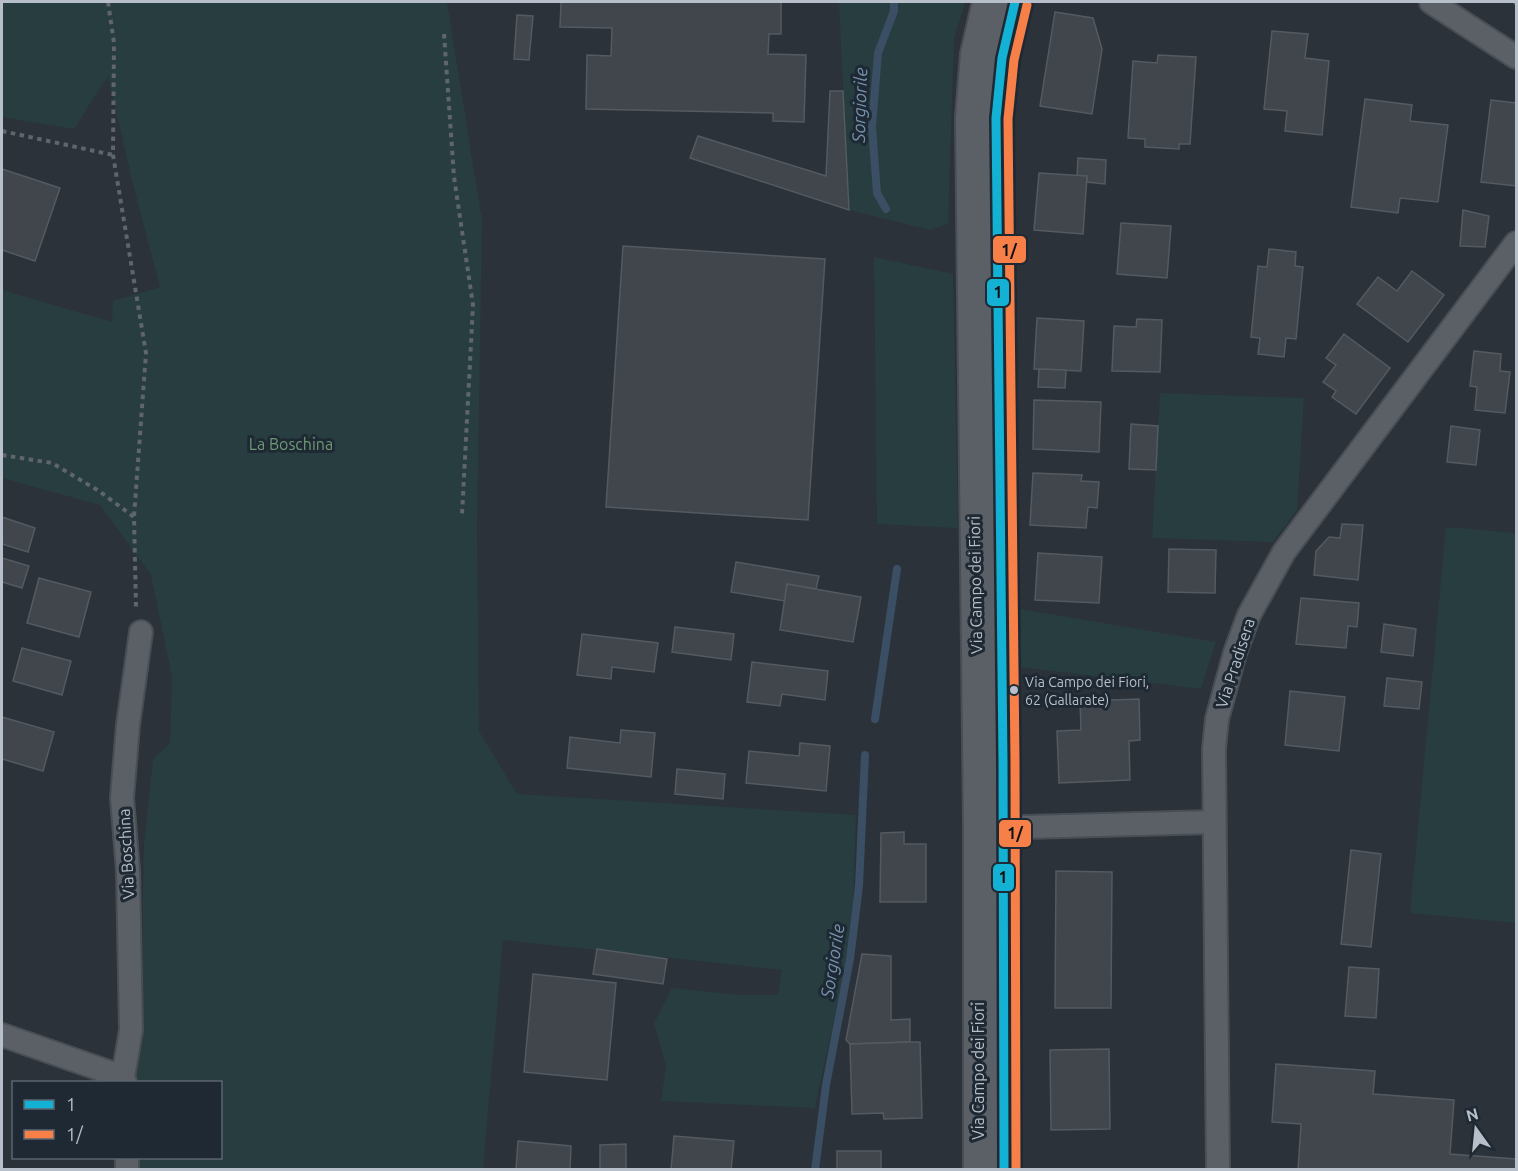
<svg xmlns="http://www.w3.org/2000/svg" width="1518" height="1171" font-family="Ubuntu,sans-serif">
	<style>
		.green { fill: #283d3f }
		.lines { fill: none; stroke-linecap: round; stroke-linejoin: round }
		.stream { stroke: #3a4e64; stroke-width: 8 }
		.building { fill: #40464c; stroke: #535a61; stroke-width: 1.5 }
		.minor-casing { stroke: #494e54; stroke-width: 26 }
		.tertiary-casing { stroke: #494e54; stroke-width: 32 }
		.path { stroke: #5e656b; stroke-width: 4; stroke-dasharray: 4.5 4.5; stroke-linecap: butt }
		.minor { stroke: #5b6067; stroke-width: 22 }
		.tertiary { stroke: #5b6067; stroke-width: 28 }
		.bus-1-casing { stroke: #1e2934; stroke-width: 14 }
		.bus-2-casing { stroke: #1e2934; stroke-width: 14 }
		.bus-1 { stroke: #13b2d5; stroke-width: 9 }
		.bus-2 { stroke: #f78048; stroke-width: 9 }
		.bus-dot { fill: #b6bfca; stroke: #1e2934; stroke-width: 2 }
		.labels { text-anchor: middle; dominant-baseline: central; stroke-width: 6; stroke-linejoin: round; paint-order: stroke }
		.bus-label { font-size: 14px; fill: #b6bfca; stroke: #1e2934; text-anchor: start }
		.park-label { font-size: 16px; fill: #6d9a74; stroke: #1e2934 }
		.street-label { font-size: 16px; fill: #b6bfca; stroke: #1e2934 }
		.water-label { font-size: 18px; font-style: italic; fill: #7692ac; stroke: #1e2934 }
		.line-badge { stroke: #1e2934; stroke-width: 2 }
		.pale-badge-label { font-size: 16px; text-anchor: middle; font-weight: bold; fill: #111 }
	</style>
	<rect width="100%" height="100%" fill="#2b3239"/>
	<g class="green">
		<path d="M2 2H447L482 221 477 526 479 731 517 794 856 815 853 903 844 973 815 1108 661 1101 666 1066 654 1023 672 988 740 995H778L782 970 503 940 483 1169H132V1158H220V1082H136L143 996V896L144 844 153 759 170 743 172 677 151 575 100 505 2 478V290L112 322 113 301 160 287 133 184 108 76 74 129 2 117Z"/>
		<path d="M839 2H965L954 39 948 224 930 230 849 210Z"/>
		<path d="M874 257 953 274 958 528 877 524Z"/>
		<path d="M1160 393 1304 398 1297 510 1273 542 1152 538Z"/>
		<path d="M1446 527 1516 533V923L1410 913Z"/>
		<path d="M1014 608 1216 642 1201 689 1012 666Z"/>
	</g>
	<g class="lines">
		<g class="stream">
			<path d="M886 209 877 193 872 127 878 53 894 11V2"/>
			<path d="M875 719 897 569"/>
			<path d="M815 1170 826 1085 850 959 859 886 865 755"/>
		</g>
	</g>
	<g class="building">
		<path d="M561 2H781V34H769L768 54 806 55 804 122 773 121V113L586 109 587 55 611 56 612 28 560 27Z"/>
		<path d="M1055 12 1093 18 1102 49 1092 114 1040 106Z"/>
		<path d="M517 15 533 16 529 60 514 59Z"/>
		<path d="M1272 31 1308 34 1305 58 1329 61 1322 135 1285 131 1287 111 1264 109Z"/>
		<path d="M1158 55 1196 57 1190 144H1179V149L1145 147V139L1128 138 1133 61 1157 63Z"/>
		<path d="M830 91H843L849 210 690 158 698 136 826 176Z"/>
		<path d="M1365 99 1412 105 1410 121 1448 125 1438 202 1400 198 1398 213 1351 207Z"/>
		<path d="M1491 100 1516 103V186L1481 182Z"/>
		<path d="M1078 158 1106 160 1105 184 1087 182V176H1077Z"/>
		<path d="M2 169 60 188 35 261 2 250Z"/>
		<path d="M1039 173 1087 176 1083 234 1034 230Z"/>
		<path d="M1463 210 1489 216 1485 247 1460 246Z"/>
		<path d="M1121 223 1171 226 1167 278 1117 274Z"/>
		<path d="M623 246 825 259 808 520 606 507Z"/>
		<path d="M1269 249 1296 252 1295 266 1303 267 1296 339 1286 338 1284 357 1258 354 1260 338 1251 337 1258 266 1267 267Z"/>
		<path d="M1412 271 1444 295 1408 342 1357 304 1378 277 1397 291Z"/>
		<path d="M1037 318 1084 321 1081 371 1034 369Z"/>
		<path d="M1137 319 1162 320 1160 372 1112 371 1114 326 1136 327Z"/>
		<path d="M1344 334 1390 368 1356 414 1332 397 1336 391 1323 382 1336 365 1326 358Z"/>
		<path d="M1474 351 1501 354 1500 371 1510 372 1505 413 1475 410 1477 387 1470 386Z"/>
		<path d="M1039 369 1066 370 1065 388 1038 387Z"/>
		<path d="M1034 400 1101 402 1099 452 1033 449Z"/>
		<path d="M1131 424 1158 426 1156 470 1129 469Z"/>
		<path d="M1451 426 1480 430 1476 465 1447 462Z"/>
		<path d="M1033 473 1082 475 1081 481 1099 482 1097 508 1088 507 1086 528 1030 525Z"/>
		<path d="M2 517 35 528 28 552 2 544Z"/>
		<path d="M1342 524 1363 525 1358 580 1314 575 1316 551 1329 537 1340 538Z"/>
		<path d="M1169 549 1216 550 1215 593 1168 592Z"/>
		<path d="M1038 553 1102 557 1099 603 1035 600Z"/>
		<path d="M2 558 29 566 22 588 2 582Z"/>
		<path d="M736 562 819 576 816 589 787 584 785 601 731 592Z"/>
		<path d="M39 578 91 592 79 637 27 623Z"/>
		<path d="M787 584 861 597 853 642 780 630Z"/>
		<path d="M1301 598 1359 603 1357 627 1348 626 1346 648 1296 644Z"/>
		<path d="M1384 624 1416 629 1413 656 1381 652Z"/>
		<path d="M675 627 734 634 731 660 672 652Z"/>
		<path d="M582 634 658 643 654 672 612 667 611 679 577 675Z"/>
		<path d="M22 648 71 661 62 695 13 681Z"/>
		<path d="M752 662 828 671 825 700 782 694 780 706 747 702Z"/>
		<path d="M1387 678 1422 682 1419 709 1384 706Z"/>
		<path d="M1290 691 1345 697 1339 751 1285 745Z"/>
		<path d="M1139 699 1140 740 1129 741 1130 780 1059 783 1057 731 1081 730 1080 701Z"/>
		<path d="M2 717 54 732 43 771 2 759Z"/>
		<path d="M621 730 655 733 651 777 567 768 570 737 620 743Z"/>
		<path d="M800 743 830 746 826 791 746 783 749 751 799 756Z"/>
		<path d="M677 769 725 774 723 799 675 794Z"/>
		<path d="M904 832V844H926V902H880L881 833Z"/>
		<path d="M1351 850 1381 854 1371 947 1341 944Z"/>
		<path d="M1056 871 1112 872 1111 1008H1055Z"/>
		<path d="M597 949 667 959 663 984 593 974Z"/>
		<path d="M862 954 891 956V1020L910 1019V1042L850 1044 846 1040Z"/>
		<path d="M1349 967 1379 969 1376 1018 1345 1016Z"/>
		<path d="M533 974 616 983 607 1080 524 1072Z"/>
		<path d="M910 1042H920L922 1118 884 1119 883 1113 852 1114 850 1044Z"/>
		<path d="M1109 1049 1110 1129 1051 1130 1050 1050Z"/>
		<path d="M1276 1064 1375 1071 1373 1094 1454 1100 1450 1154 1516 1159V1170H1298L1301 1124 1272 1122Z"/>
		<path d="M674 1136 734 1141 731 1170H671Z"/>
		<path d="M518 1141 571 1146 570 1170H516Z"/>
		<path d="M626 1144V1170H600V1145Z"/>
		<rect x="837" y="1151" width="44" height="19"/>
	</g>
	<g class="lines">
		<defs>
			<g id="minor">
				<path d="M1431 2 1516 57"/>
				<path d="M987 828 1214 822"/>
				<path d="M2 1035 123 1077"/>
				<path d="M125 1082 123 1077 131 1030 128 871 122 798 128 725 141 632"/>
				<path d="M127 1170V1158"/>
				<path d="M1218 1170 1214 749 1217 719 1235 653 1249 615 1284 552 1516 243"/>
			</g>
			<g id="tertiary">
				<path d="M978 1170V828L970 117 975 54 987 2"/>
				<path d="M1004 1170 1003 761 996 118 1002 58 1015 2"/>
			</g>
		</defs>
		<use href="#minor" class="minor-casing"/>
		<use href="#tertiary" class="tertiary-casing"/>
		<g class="path">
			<path d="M108 2 114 43 113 155 146 353 134 517"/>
			<path d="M1514 2 1516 3"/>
			<path d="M444 34 454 177 473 305 462 515"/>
			<path d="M2 131 113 155"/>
			<path d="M2 455 52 463 99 491 134 517 136 607"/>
		</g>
		<use href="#minor" class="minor"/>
		<use href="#tertiary" class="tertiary"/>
		<defs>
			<path id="bus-1" d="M1004 1170 1003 761 996 118 1002 58 1015 2"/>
			<path id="bus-2" d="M1016 1170 1015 761 1008 119 1014 60 1027 5"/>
		</defs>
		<use href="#bus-1" class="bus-1-casing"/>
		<use href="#bus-2" class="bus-2-casing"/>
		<use href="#bus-1" class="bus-1"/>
		<use href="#bus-2" class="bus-2"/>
	</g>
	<circle class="bus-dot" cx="1014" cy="690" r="5"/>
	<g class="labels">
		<g class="bus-label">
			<text x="1025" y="682">Via Campo dei Fiori,<tspan x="1025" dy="18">62 (Gallarate)</tspan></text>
		</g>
		<g class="park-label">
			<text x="291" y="444">La Boschina</text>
		</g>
		<g class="street-label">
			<text transform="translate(975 585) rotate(-91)">Via Campo dei Fiori</text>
			<text transform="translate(1235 663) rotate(-72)">Via Pradisera</text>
			<text transform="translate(126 854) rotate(-93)">Via Boschina</text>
			<text transform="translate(978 1071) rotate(-90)">Via Campo dei Fiori</text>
		</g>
		<g class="water-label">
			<text transform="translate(859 105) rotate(-88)">Sorgiorile</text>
			<text transform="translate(832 961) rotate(-81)">Sorgiorile</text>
		</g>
	</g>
	<g class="line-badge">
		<rect x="992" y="235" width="35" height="29" rx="6" fill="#f78048"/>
		<rect x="986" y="278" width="24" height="29" rx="6" fill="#13b2d5"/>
		<rect x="998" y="819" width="34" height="29" rx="6" fill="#f78048"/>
		<rect x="992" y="863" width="23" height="29" rx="6" fill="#13b2d5"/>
	</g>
	<g class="pale-badge-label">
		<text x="1009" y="256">1/</text>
		<text x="998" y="298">1</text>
		<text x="1015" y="839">1/</text>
		<text x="1003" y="883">1</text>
	</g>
	<rect width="1518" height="1171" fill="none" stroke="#b6bfca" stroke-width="6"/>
	<rect x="12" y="1081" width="210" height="78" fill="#1e2934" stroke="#5b6570" stroke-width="1.5"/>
	<rect x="24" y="1100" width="30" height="9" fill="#13b2d5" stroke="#5b6570" stroke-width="1.5"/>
	<text x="66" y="1111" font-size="18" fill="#b6bfca">1</text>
	<rect x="24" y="1130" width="30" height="9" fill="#f78048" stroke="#5b6570" stroke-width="1.5"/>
	<text x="66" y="1141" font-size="18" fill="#b6bfca">1/</text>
	<g transform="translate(1476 1129) rotate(345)" stroke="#1e2934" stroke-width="4.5" paint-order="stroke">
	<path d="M0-4.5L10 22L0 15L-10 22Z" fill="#b6bfca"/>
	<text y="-9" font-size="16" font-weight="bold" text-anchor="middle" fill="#b6bfca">N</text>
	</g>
</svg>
